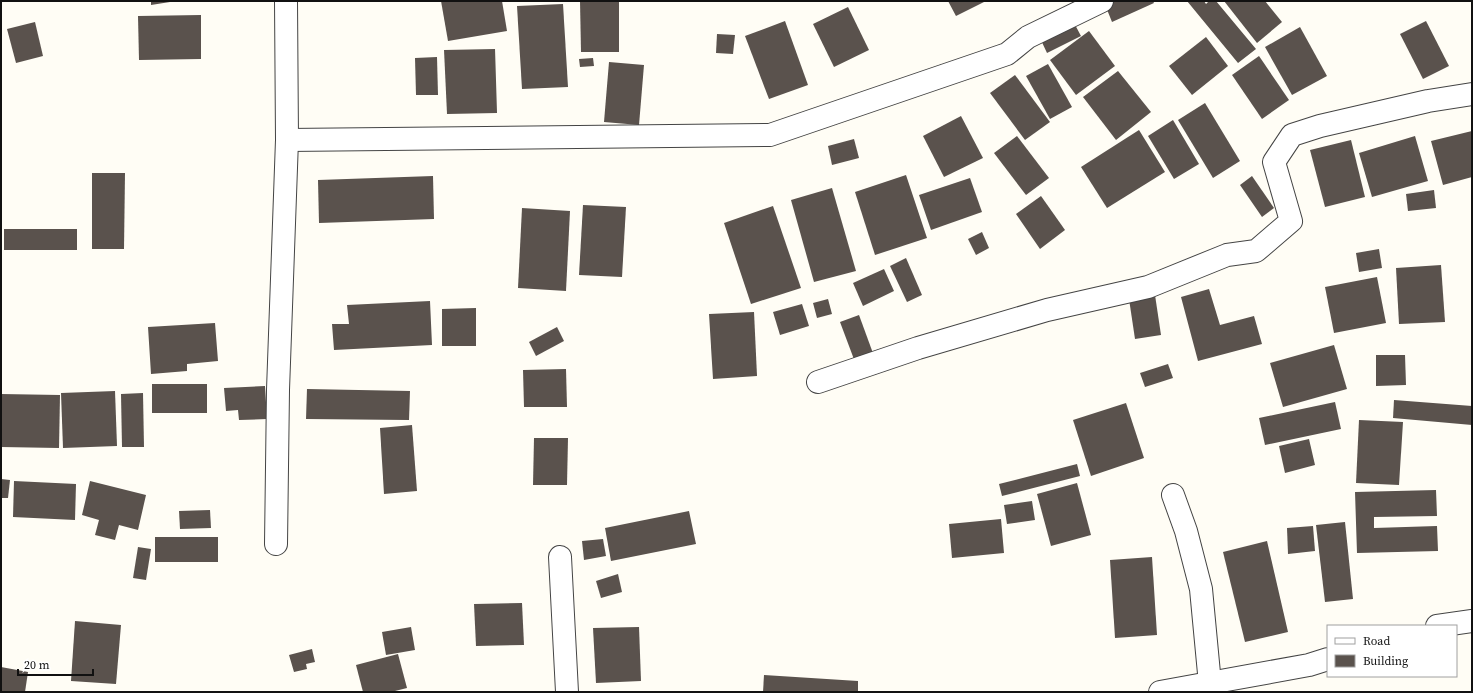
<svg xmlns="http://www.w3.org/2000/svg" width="1473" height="693" font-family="'Source Serif 4',serif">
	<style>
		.building { fill: #5a524d }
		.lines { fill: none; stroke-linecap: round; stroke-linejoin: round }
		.street-casing { stroke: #444; stroke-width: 24 }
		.street { stroke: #fff; stroke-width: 22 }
	</style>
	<rect width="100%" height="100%" fill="#fffdf5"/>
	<g class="building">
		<path d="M151 1H170V2L151 5Z"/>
		<path d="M441 1H502L507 31 448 41Z"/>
		<path d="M580 1H619V52H581Z"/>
		<path d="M948 1H986L956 16Z"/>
		<path d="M1107 1H1153L1154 3 1112 22 1104 2Z"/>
		<path d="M1187 1H1204L1206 4 1209 1H1216L1256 49 1238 63Z"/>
		<path d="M1224 1H1265L1282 22 1257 43Z"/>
		<path d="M563 4 568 87 522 89 517 6Z"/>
		<path d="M848 7 869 50 834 67 813 24Z"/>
		<path d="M201 15V59L139 60 138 16Z"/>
		<path d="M785 21 808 85 769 99 745 36Z"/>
		<path d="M1073 21 1081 36 1047 53 1040 38Z"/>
		<path d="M1426 21 1449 66 1423 79 1400 34Z"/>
		<path d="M35 22 43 56 16 63 7 29Z"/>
		<path d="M1300 27 1327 76 1292 95 1265 47Z"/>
		<path d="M1089 31 1115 66 1076 95 1050 60Z"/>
		<path d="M717 34 735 35 733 54 716 53Z"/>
		<path d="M1206 37 1228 66 1192 95 1169 66Z"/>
		<path d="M495 49 497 113 447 114 444 50Z"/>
		<path d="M1259 56 1289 100 1262 119 1232 75Z"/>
		<path d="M437 57 438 95H416L415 58Z"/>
		<path d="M593 58 594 66 580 67 579 59Z"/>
		<path d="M609 62 644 65 639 125 604 122Z"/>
		<path d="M1048 64 1072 107 1050 119 1026 76Z"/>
		<path d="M1118 71 1151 112 1116 140 1083 97Z"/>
		<path d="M1015 75 1050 122 1025 140 990 93Z"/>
		<path d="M1205 103 1240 161 1213 178 1178 120Z"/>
		<path d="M961 116 983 158 944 177 923 136Z"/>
		<path d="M1173 120 1199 164 1174 179 1148 136Z"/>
		<path d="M1139 130 1165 172 1107 208 1081 167Z"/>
		<path d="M1472 131V177L1443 185 1431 141Z"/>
		<path d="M1017 136 1049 178 1026 195 994 153Z"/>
		<path d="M1415 136 1428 181 1372 197 1359 153Z"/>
		<path d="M854 139 859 158 832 165 828 146Z"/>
		<path d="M1351 140 1365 197 1325 207 1310 150Z"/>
		<path d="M92 173H125L124 249H92Z"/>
		<path d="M906 175 927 238 875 255 855 192Z"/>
		<path d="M433 176 434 219 319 223 318 180Z"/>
		<path d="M1252 176 1274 208 1262 217 1240 185Z"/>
		<path d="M970 178 982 212 931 230 919 195Z"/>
		<path d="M832 188 856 271 814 282 791 200Z"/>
		<path d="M1434 190 1436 208 1408 211 1406 194Z"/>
		<path d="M1041 196 1065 230 1040 249 1016 214Z"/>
		<path d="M583 205 626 207 622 277 579 275Z"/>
		<path d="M773 206 801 288 751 304 724 223Z"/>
		<path d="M522 208 570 211 566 291 518 288Z"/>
		<rect x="4" y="229" width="73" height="21"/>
		<path d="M982 232 989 248 976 255 968 239Z"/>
		<path d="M1379 249 1382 268 1359 272 1356 253Z"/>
		<path d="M906 258 922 295 907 302 890 266Z"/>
		<path d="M1441 265 1445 322 1399 324 1396 268Z"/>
		<path d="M884 269 894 291 863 306 853 283Z"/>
		<path d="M1377 277 1386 323 1334 333 1325 287Z"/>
		<path d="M1209 289 1220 325 1254 316 1262 344 1198 361 1181 297Z"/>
		<path d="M1155 295 1161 335 1135 339 1129 299Z"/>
		<path d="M828 299 832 314 817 318 813 303Z"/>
		<path d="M430 301 432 345 334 350 332 324H349L347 305Z"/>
		<path d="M802 304 809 326 780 335 773 312Z"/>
		<path d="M476 308V346H442V309Z"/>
		<path d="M754 312 757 376 713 379 709 314Z"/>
		<path d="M859 315 874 356 855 362 840 322Z"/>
		<path d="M215 323 218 361 187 364V371L151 374 148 327Z"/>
		<path d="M557 327 564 341 536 356 529 342Z"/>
		<path d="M1334 345 1347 389 1283 407 1270 363Z"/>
		<path d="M1376 355H1405L1406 385 1376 386Z"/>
		<path d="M1168 364 1173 378 1145 387 1140 373Z"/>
		<path d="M566 369 567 407H524L523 370Z"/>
		<rect x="152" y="384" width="55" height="29"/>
		<path d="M265 386 267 419 239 420 238 410 226 411 224 388Z"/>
		<path d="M307 389 410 391 409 420 306 419Z"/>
		<path d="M115 391 117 446 63 448 61 393Z"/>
		<path d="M143 393 144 447H122L121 394Z"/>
		<path d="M1 394 60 395 59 448 1 447Z"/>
		<path d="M1394 400 1472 406V425L1393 418Z"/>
		<path d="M1335 402 1341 429 1265 445 1259 418Z"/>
		<path d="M1126 403 1144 458 1091 476 1073 420Z"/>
		<path d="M1359 420 1403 422 1399 485 1356 483Z"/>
		<path d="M412 425 417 491 384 494 380 428Z"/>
		<path d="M534 438H568L567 485H533Z"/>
		<path d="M1309 439 1315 465 1285 473 1279 446Z"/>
		<path d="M1077 464 1080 476 1002 496 999 484Z"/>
		<path d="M1 479 10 480 8 498H1Z"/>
		<path d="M14 481 76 484 75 520 13 517Z"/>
		<path d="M90 481 146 495 138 530 119 525 115 540 95 535 99 520 82 515Z"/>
		<path d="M1077 483 1091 535 1051 546 1037 494Z"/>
		<path d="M1436 490 1437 516 1374 517V528L1437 526 1438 551 1357 553 1355 492Z"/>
		<path d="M1032 501 1035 520 1007 524 1004 505Z"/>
		<path d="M210 510 211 528 180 529 179 511Z"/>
		<path d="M689 511 696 544 611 561 605 528Z"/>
		<path d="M1001 519 1004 553 952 558 949 524Z"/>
		<path d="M1345 522 1353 599 1325 602 1316 525Z"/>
		<path d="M1313 526 1315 551 1288 554 1287 528Z"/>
		<rect x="155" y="537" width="63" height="25"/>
		<path d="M603 539 606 556 584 560 582 541Z"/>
		<path d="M1267 541 1288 632 1245 642 1223 552Z"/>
		<path d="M138 547 151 549 146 580 133 578Z"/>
		<path d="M1152 557 1157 635 1115 638 1110 560Z"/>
		<path d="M618 574 622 592 601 598 596 581Z"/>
		<path d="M522 603 524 645 476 646 474 604Z"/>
		<path d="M75 621 121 625 116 684 71 681Z"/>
		<path d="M411 627 415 650 386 655 382 632Z"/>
		<path d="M639 627 641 681 596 683 593 628Z"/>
		<path d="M312 649 315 662 306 664 307 669 294 672 289 655Z"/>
		<path d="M398 654 407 688 391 692H363L356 665Z"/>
		<path d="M1 667 28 672 25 692H1Z"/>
		<path d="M764 675 858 681V692H763Z"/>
	</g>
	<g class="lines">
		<defs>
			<g id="street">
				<path d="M287 140 770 135 1007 54 1028 37 1102 1"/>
				<path d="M818 382 918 348 1047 310 1148 287 1227 255 1256 251 1291 221 1274 162 1292 135 1320 126 1428 101 1472 94"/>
				<path d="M1173 495 1186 531 1201 589 1210 684"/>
				<path d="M276 544 278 390 287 140 286 1"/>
				<path d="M560 557 567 692"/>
				<path d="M1437 626 1472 621"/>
				<path d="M1160 692 1309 665 1328 659"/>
			</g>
		</defs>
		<use href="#street" class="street-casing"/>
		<use href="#street" class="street"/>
	</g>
	<rect width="1473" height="693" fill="none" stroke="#111111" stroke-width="4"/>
	<rect x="1327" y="625" width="130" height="52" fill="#ffffff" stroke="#a0a0a0"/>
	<rect x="1335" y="638" width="20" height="6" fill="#ffffff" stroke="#a0a0a0"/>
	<text x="1363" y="645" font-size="12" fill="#111111">Road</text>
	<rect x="1335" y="655" width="20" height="12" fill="#5a524d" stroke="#a0a0a0"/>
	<text x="1363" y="665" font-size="12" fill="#111111">Building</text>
	<path d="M18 669v6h75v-6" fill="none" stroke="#111111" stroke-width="2"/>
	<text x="24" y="669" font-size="12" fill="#111111" stroke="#ffffff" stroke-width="3" paint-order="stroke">20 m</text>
</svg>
